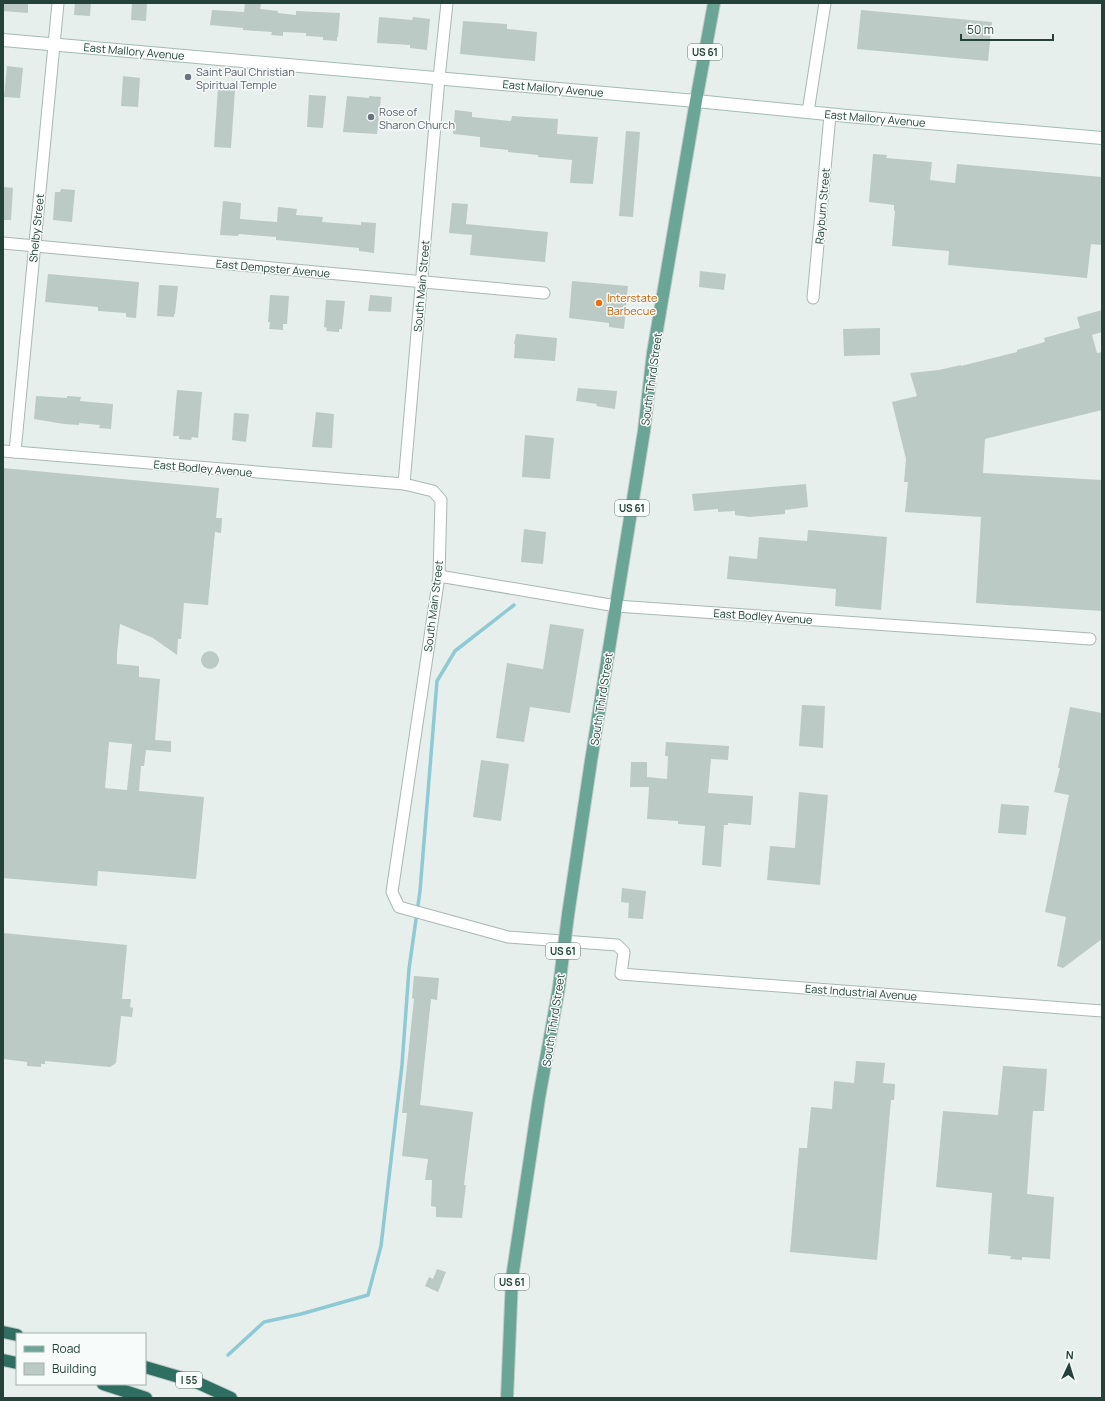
<svg xmlns="http://www.w3.org/2000/svg" width="1105" height="1401" font-family="Manrope,sans-serif">
	<style>
		.lines { fill: none; stroke-linecap: round; stroke-linejoin: round }
		.stream { stroke: #8ec9d4; stroke-width: 3.5 }
		.building { fill: #bbcac4; fill-rule: evenodd }
		.minor-casing { stroke: #a8b8b2; stroke-width: 13 }
		.secondary-casing { stroke: #a4bbb3; stroke-width: 14 }
		.primary-casing { stroke: #c2cac8; stroke-width: 14 }
		.motorway-casing { stroke: #c2cac8; stroke-width: 14 }
		.minor { stroke: #fff; stroke-width: 11 }
		.secondary { stroke: #fff; stroke-width: 12 }
		.primary { stroke: #6aa596; stroke-width: 12 }
		.motorway { stroke: #2f6f62; stroke-width: 12 }
		.primary-bridge-casing { stroke: #c2cac8; stroke-width: 14; stroke-linecap: butt }
		.primary-bridge { stroke: #6aa596; stroke-width: 12 }
		.worship-dot { fill: #6b7280; stroke: #f7fbf9; stroke-width: 1.5 }
		.food-dot { fill: #e8710a; stroke: #f7fbf9; stroke-width: 1.5 }
		.labels { text-anchor: middle; dominant-baseline: central; stroke-width: 3; stroke-linejoin: round; paint-order: stroke }
		.shield { fill: #f7fbf9; stroke: #637a73; stroke-width: 1 }
		.shield-label { font-size: 10px; font-weight: bold; fill: #24423a }
		.street-label { font-size: 11px; fill: #24423a; stroke: #f7fbf9 }
		.worship-label { font-size: 11px; fill: #5b616d; stroke: #f7fbf9; text-anchor: start }
		.food-label { font-size: 11px; fill: #c56008; stroke: #f7fbf9; text-anchor: start }
	</style>
	<rect width="100%" height="100%" fill="#e6efeb"/>
	<g class="lines">
		<path class="stream" d="M228 1355 264 1322 301 1314 368 1295 381 1246 402 1065 409 969 420 891 437 681 455 651 514 605"/>
	</g>
	<g class="building">
		<path d="M3 3H28V13L3 11Z"/>
		<path d="M75 3H91L90 16 74 15Z"/>
		<path d="M132 3H147L146 21 131 20Z"/>
		<path d="M245 3 261 4 260 9 278 11V13L296 15V11L340 13 338 37H337V41L323 40V37L306 36V33L283 32V36L271 35 272 32 243 30V28L210 25 212 10 244 12Z"/>
		<path d="M861 10 992 22 988 61 857 49Z"/>
		<path d="M379 17 412 20 413 17 430 19 427 50 410 48V45L377 43Z"/>
		<path d="M463 21 507 24V29L537 32 535 61 460 54Z"/>
		<path d="M7 66 23 68 20 98 4 97Z"/>
		<path d="M123 76 140 78 138 107 121 106Z"/>
		<path d="M218 88 235 90 231 148 214 147Z"/>
		<path d="M309 95 326 96 323 128 307 127Z"/>
		<path d="M347 96 369 98V96L381 97 377 134 343 132Z"/>
		<path d="M455 110 472 112V117L511 121 512 116 558 119 557 134 598 137 593 184 570 183 572 160 538 157V155L508 152V150L480 147V137L453 134Z"/>
		<path d="M626 131 640 132 633 217 619 216Z"/>
		<path d="M873 154 887 155 886 158 932 162 930 180 955 183 957 164 1102 177V245L1091 244 1087 278 948 265 949 251 892 246 895 211H894V205L869 202Z"/>
		<path d="M3 187 13 188 11 220H3Z"/>
		<path d="M61 189 75 190 72 222 53 220 55 192H60Z"/>
		<path d="M223 201 241 203 240 219 277 222 278 207 297 209 296 215 323 217 322 222 361 225V222L376 223 374 253 359 251V248L276 240V237L239 234 238 236 220 235Z"/>
		<path d="M452 203 468 204 466 224 548 232 545 262 470 255 472 235 449 233Z"/>
		<path d="M700 271 726 274 724 290 699 287Z"/>
		<path d="M48 274 139 282 136 318 126 317V313L98 311V307L45 302Z"/>
		<path d="M572 281 628 286 624 329 609 327V323L569 318Z"/>
		<path d="M159 285 178 286 175 314H174V317L157 316Z"/>
		<path d="M270 295 289 296 287 324H283V330L269 329 270 322H268Z"/>
		<path d="M370 295 392 297 391 312 368 311Z"/>
		<path d="M326 300 345 301 342 329H339V332L326 331 327 328 324 327Z"/>
		<path d="M1102 310V332L1092 335 1097 353 1102 352V410L985 439 983 473 1102 480V611L976 603 981 517 905 512 908 482H904L906 459 892 402 917 396 910 373 939 370 961 365V366L1017 352V350L1045 342 1044 338 1080 328 1077 317Z"/>
		<path d="M880 328V355L844 356 843 329Z"/>
		<path d="M516 334 557 338 555 361 514 358 515 344H514Z"/>
		<path d="M578 388 617 391 615 409 596 406 597 404 576 401Z"/>
		<path d="M177 390 202 392 198 438 192 437 191 440 179 439V436H173Z"/>
		<path d="M36 396 67 398V396L81 397 80 401 113 404 111 429 99 428 100 425 79 423V425L64 424 34 419Z"/>
		<path d="M316 412 334 414 332 448 312 447Z"/>
		<path d="M234 413 249 414 246 442 232 440Z"/>
		<path d="M525 435 554 438 550 479 522 477Z"/>
		<path d="M3 468 219 488 216 518H222L221 533 215 532 208 605 184 603 181 639H178L177 655 153 638 120 624 117 653V664L139 666V677L160 679 155 740 171 741V752L146 750 144 766H141L139 791 204 797 196 879 98 871 97 886 3 878ZM109 742 132 744 127 790 105 788Z"/>
		<path d="M806 484 808 507 785 510V514L749 517 735 515V511L718 512V509L694 511 692 494Z"/>
		<path d="M524 529 546 532 543 564 521 562Z"/>
		<path d="M808 530 887 537 881 610 835 606 836 589 727 579 729 556 757 559 759 537 807 541Z"/>
		<path d="M550 624 584 629 570 713 530 707 524 742 496 738 507 663 543 669Z"/>
		<circle cx="210" cy="660" r="9"/>
		<path d="M802 705 825 706 823 748 799 746Z"/>
		<path d="M1070 707 1102 713V939L1063 968 1057 966 1066 917 1045 912 1069 795 1054 792 1060 768H1058Z"/>
		<path d="M666 742 729 746 728 760 711 759 708 793 753 796 751 825 728 823V825H724L721 867 702 865 705 826 678 824V821L647 819 649 787H630L631 762H647V777L667 779 668 756H665Z"/>
		<path d="M481 760 509 764 501 821 473 817Z"/>
		<path d="M799 792 828 795 820 885 767 880 770 846 795 848Z"/>
		<path d="M1001 804 1029 806 1026 835 998 833Z"/>
		<path d="M622 888 646 891 643 919 628 918 629 903 621 902Z"/>
		<path d="M3 933 127 945 122 999H131L130 1007 133 1008 132 1017 121 1016 116 1063 110 1067 45 1061V1064H41V1067L27 1066V1062L3 1059Z"/>
		<path d="M414 976 439 978 437 1000 431 999 420 1105 473 1112 464 1185H466L462 1218 436 1217V1207L431 1206 432 1180H425L428 1159 402 1156 407 1113H402L414 999 412 998Z"/>
		<path d="M856 1061 885 1063 883 1083 895 1084 894 1100H891L877 1260 790 1252 799 1148H807L811 1107 832 1109 834 1081 854 1083Z"/>
		<path d="M1003 1066 1047 1069 1044 1111H1033L1027 1194 1054 1197 1050 1259 1022 1257V1260L1010 1259 1011 1256 988 1254 992 1193 936 1187 943 1111 998 1115Z"/>
		<path d="M437 1269 446 1272 438 1292 425 1286 429 1277 433 1279Z"/>
	</g>
	<g class="lines">
		<defs>
			<g id="minor">
				<path d="M808 112 825 3"/>
				<path d="M3 243 544 293"/>
				<path d="M813 298 830 115"/>
				<path d="M3 451 404 484 433 491 441 500 439 576 392 892 399 907 508 937 617 945 624 952 621 974 1102 1011"/>
				<path d="M15 452 58 3"/>
				<path d="M404 484 439 78 447 3"/>
				<path d="M439 576 616 606 1090 639"/>
			</g>
			<path id="secondary" d="M3 40 696 101 847 116 1102 138"/>
			<g id="primary">
				<path d="M568 915 591 761 644 431 653 353 696 101 714 3"/>
				<path d="M507 1398 512 1278 539 1098 559 987"/>
			</g>
			<g id="motorway">
				<path d="M3 1332 17 1335"/>
				<path d="M3 1360 17 1363"/>
				<path d="M145 1367 196 1382 231 1398"/>
				<path d="M103 1384 146 1398"/>
			</g>
		</defs>
		<use href="#minor" class="minor-casing"/>
		<use href="#secondary" class="secondary-casing"/>
		<use href="#primary" class="primary-casing"/>
		<use href="#motorway" class="motorway-casing"/>
		<use href="#minor" class="minor"/>
		<use href="#secondary" class="secondary"/>
		<use href="#primary" class="primary"/>
		<use href="#motorway" class="motorway"/>
		<defs>
			<path id="primary-bridge" d="M559 987 568 915"/>
		</defs>
		<use href="#primary-bridge" class="primary-bridge-casing"/>
		<use href="#primary-bridge" class="primary-bridge"/>
	</g>
	<g class="worship-dot">
		<circle cx="188" cy="77" r="4"/>
		<circle cx="371" cy="117" r="4"/>
	</g>
	<circle class="food-dot" cx="599" cy="303" r="4"/>
	<g class="labels">
		<g class="shield">
			<rect x="688" y="44" width="34" height="16" rx="3"/>
			<rect x="615" y="500" width="34" height="16" rx="3"/>
			<rect x="546" y="943" width="34" height="16" rx="3"/>
			<rect x="495" y="1274" width="34" height="16" rx="3"/>
			<rect x="176" y="1372" width="26" height="16" rx="3"/>
		</g>
		<g class="shield-label">
			<text x="705" y="52">US 61</text>
			<text x="632" y="508">US 61</text>
			<text x="563" y="951">US 61</text>
			<text x="512" y="1282">US 61</text>
			<text x="189" y="1380">I 55</text>
		</g>
		<g class="street-label">
			<text transform="translate(134 51) rotate(5)">East Mallory Avenue</text>
			<text transform="translate(553 88) rotate(5)">East Mallory Avenue</text>
			<text transform="translate(875 118) rotate(5)">East Mallory Avenue</text>
			<text transform="translate(822 206) rotate(-85)">Rayburn Street</text>
			<text transform="translate(36 228) rotate(-84)">Shelby Street</text>
			<text transform="translate(273 268) rotate(5)">East Dempster Avenue</text>
			<text transform="translate(421 286) rotate(-85)">South Main Street</text>
			<text transform="translate(651 379) rotate(-82)">South Third Street</text>
			<text transform="translate(203 468) rotate(5)">East Bodley Avenue</text>
			<text transform="translate(433 606) rotate(-83)">South Main Street</text>
			<text transform="translate(763 616) rotate(4)">East Bodley Avenue</text>
			<text transform="translate(601 699) rotate(-81)">South Third Street</text>
			<text transform="translate(861 992) rotate(4)">East Industrial Avenue</text>
			<text transform="translate(553 1020) rotate(-81)">South Third Street</text>
		</g>
		<g class="worship-label">
			<text x="196" y="71">Saint Paul Christian<tspan x="196" dy="13">Spiritual Temple</tspan></text>
			<text x="379" y="111">Rose of<tspan x="379" dy="13">Sharon Church</tspan></text>
		</g>
		<g class="food-label">
			<text x="607" y="297">Interstate<tspan x="607" dy="13">Barbecue</tspan></text>
		</g>
	</g>
	<rect width="1105" height="1401" fill="none" stroke="#24423a" stroke-width="8"/>
	<rect x="16" y="1333" width="130" height="52" fill="#f7fbf9" stroke="#a3b1ad"/>
	<rect x="24" y="1346" width="20" height="6" fill="#6aa596" stroke="#a3b1ad"/>
	<text x="52" y="1353" font-size="12" fill="#24423a">Road</text>
	<rect x="24" y="1363" width="20" height="12" fill="#bbcac4" stroke="#a3b1ad"/>
	<text x="52" y="1373" font-size="12" fill="#24423a">Building</text>
	<g transform="translate(1069 1365) rotate(4)" stroke="#f7fbf9" stroke-width="3" paint-order="stroke">
	<path d="M0-3L7 15L0 10L-7 15Z" fill="#24423a"/>
	<text y="-6" font-size="11" font-weight="bold" text-anchor="middle" fill="#24423a">N</text>
	</g>
	<path d="M961 34v6h92v-6" fill="none" stroke="#24423a" stroke-width="2"/>
	<text x="967" y="34" font-size="12" fill="#24423a" stroke="#f7fbf9" stroke-width="3" paint-order="stroke">50 m</text>
</svg>
